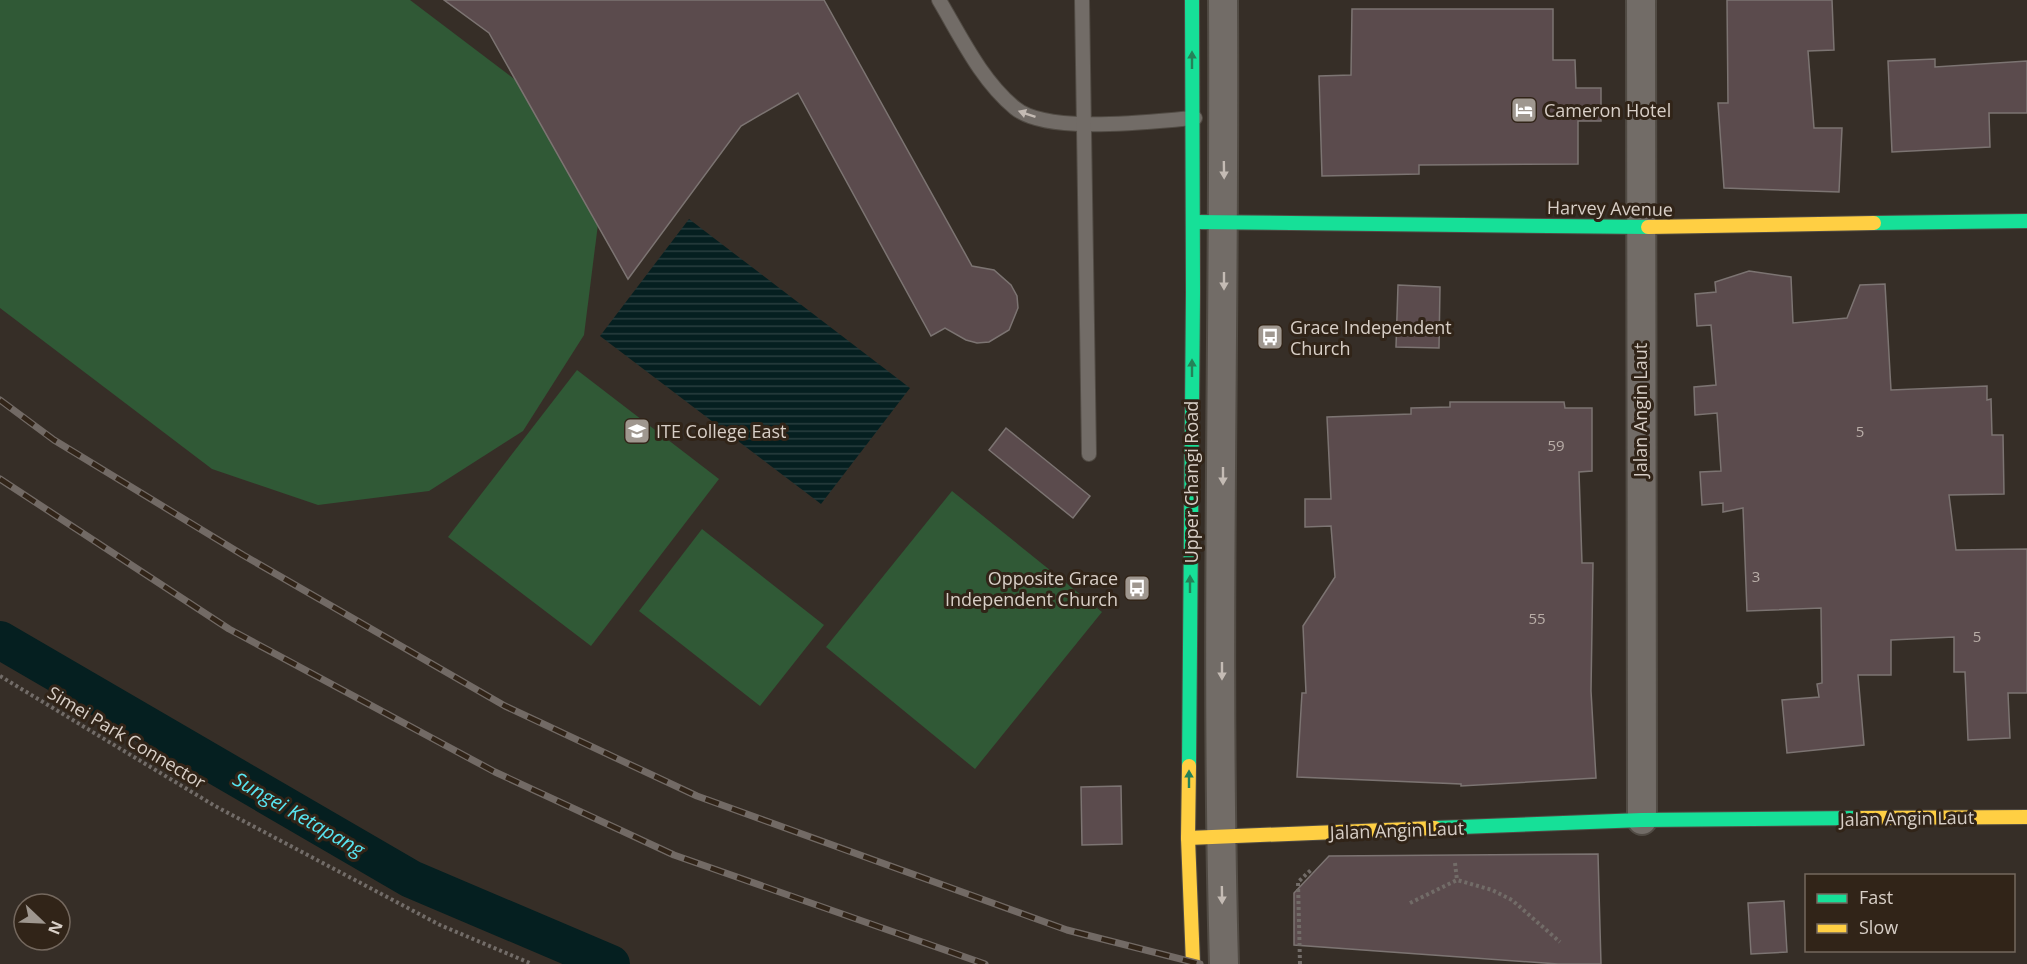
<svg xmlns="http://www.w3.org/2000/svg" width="2027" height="964" font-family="'Open Sans',sans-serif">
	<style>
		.garden { fill: #305936 }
		.water { fill: url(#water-rules) }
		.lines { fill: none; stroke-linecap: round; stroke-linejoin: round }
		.canal { stroke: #051f20; stroke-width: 38 }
		.building { fill: #5b4b4d; stroke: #7c7472; stroke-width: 1.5 }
		.lane-casing { stroke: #514b44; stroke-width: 16 }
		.street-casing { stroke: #514b44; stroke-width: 32 }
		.fast-casing { stroke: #514b44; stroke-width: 16 }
		.slow-casing { stroke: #514b44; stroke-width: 16 }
		.path { stroke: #726c68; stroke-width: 4; stroke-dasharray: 3 3; stroke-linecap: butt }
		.lane { stroke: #726c67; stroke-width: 14 }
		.street { stroke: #726c67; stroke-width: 28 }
		.fast { stroke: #16e098; stroke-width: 14 }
		.slow { stroke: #ffcf43; stroke-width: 14 }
		.rail-casing { stroke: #726a65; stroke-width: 7 }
		.rail { stroke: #312418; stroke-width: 4.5; stroke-dasharray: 14; stroke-linecap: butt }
		.oneway { fill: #248258 }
		.oneway2 { fill: #c4bbb4 }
		.labels { text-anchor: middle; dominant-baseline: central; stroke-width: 6; stroke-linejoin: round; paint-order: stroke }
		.number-label { font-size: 15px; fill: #b9aea8 }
		.poi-label { font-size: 18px; fill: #d8cfc7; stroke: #312418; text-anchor: start }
		.street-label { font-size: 18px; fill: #d8cfc7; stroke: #312418 }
		.water-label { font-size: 20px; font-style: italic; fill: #58e5f1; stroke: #312418 }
	</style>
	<defs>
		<pattern id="water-rules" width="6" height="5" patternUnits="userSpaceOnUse" patternTransform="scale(1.5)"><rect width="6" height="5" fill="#051f20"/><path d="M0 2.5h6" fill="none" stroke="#293e3f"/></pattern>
	</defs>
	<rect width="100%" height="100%" fill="#362e27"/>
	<g class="garden">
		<path d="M0 0H410L563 116 598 224 584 335 523 431 429 491 318 505 212 469 0 308Z"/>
		<path d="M577 370 719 479 591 646 448 537Z"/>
		<path d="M952 491 1102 612 975 769 826 647Z"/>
		<path d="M702 529 824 625 760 706 639 611Z"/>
	</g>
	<path class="water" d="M689 219 910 388 821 504 600 336Z"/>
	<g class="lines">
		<path class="canal" d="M0 640 411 879 611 964"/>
	</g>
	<g class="building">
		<path d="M444 0H824L972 266 994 270 1011 285 1017 296 1018 308 1009 330 989 342 977 343 966 340 945 328 931 336 798 93 741 126 628 279 489 33Z"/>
		<path d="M1727 0H1832L1834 50 1808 51 1814 128H1842L1839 192 1724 188 1718 103H1728Z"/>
		<path d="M1352 9H1553V60H1575L1576 88H1601V121H1578V164L1419 165V174L1322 176 1319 76 1351 75Z"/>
		<path d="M1935 59V67L2027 61V113H1989L1990 147 1892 152 1888 61Z"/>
		<path d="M1749 271 1791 277 1793 323 1847 318 1860 285 1885 284 1891 390 1987 386V400L1991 399 1992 435H2003L2004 494 1949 495 1956 550 2027 549V693H2008L2010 738 1968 740 1965 672H1954V637L1891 640V675H1858L1864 745 1787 753 1782 700 1819 697 1817 684 1822 683 1821 608 1747 611 1743 508 1723 512V503L1702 505 1700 472 1721 471 1717 413 1695 415 1694 387 1716 385 1711 325 1697 326 1695 294 1716 292 1715 282Z"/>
		<path d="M1398 285 1440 287 1439 348 1396 347Z"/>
		<path d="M1450 402H1564L1565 408H1592V471L1579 472 1582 563H1593L1591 691 1596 778 1461 786V784L1297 777 1302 693H1306L1303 626 1335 577 1331 526 1305 527V499H1331L1327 417 1411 414V408L1450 407Z"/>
		<path d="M1006 428 1090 496 1073 518 989 450Z"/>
		<path d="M1121 786 1122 844 1082 845 1081 787Z"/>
		<path d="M1598 854 1601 964H1558L1294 945V893L1329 856Z"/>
		<path d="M1784 901 1787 952 1751 954 1748 903Z"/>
	</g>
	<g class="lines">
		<defs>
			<g id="lane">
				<path d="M939 0C961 37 981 80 1015 108 1047 135 1153 121 1195 118"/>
				<path d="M1082 0 1089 454"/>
			</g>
			<g id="street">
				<path d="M1223 0C1225 321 1215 643 1224 964"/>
				<path d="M1641 0 1642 820"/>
			</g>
			<g id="fast">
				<path d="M1193 222 1648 227"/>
				<path d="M1874 223 2027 221"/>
				<path d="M1189 766 1193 292 1192 0"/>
				<path d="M1435 828 1642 820 1859 818"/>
			</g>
			<g id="slow">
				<path d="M1648 227 1874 223"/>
				<path d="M1189 766 1188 838 1193 964"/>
				<path d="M1859 818 2027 817"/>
				<path d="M1188 838 1435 828"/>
			</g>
		</defs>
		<use href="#lane" class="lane-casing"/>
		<use href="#street" class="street-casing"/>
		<use href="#fast" class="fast-casing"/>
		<use href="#slow" class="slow-casing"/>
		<g class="path">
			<path d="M0 676 215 806 440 925 532 964"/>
			<path d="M1455 863 1457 880"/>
			<path d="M1410 903 1457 880 1492 890 1512 900 1560 942"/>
			<path d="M1300 964 1298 882 1311 870"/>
		</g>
		<use href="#lane" class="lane"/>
		<use href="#street" class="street"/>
		<use href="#fast" class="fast"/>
		<use href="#slow" class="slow"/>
		<defs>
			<g id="rail">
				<path d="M0 400 54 440 243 555 505 706 697 796 1067 930 1200 964"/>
				<path d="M0 479 229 629 495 772 674 855 985 964"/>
			</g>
		</defs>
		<use href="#rail" class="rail-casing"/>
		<use href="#rail" class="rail"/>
	</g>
	<defs><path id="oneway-solid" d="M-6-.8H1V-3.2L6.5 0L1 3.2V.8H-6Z" transform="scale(1.5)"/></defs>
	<g class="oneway">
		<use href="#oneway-solid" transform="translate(1192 60) rotate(-90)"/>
		<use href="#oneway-solid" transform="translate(1192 368) rotate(-90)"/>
		<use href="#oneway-solid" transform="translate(1190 584) rotate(-90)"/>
		<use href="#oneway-solid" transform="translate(1189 779) rotate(-90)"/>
	</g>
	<g class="oneway2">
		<use href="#oneway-solid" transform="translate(1027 114) rotate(-161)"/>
		<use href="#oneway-solid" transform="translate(1224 170) rotate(89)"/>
		<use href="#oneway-solid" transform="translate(1224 281) rotate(90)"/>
		<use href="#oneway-solid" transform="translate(1223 476) rotate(90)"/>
		<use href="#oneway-solid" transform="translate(1222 671) rotate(90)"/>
		<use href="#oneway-solid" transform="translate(1222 895) rotate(89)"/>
	</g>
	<defs>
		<symbol id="hotel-square" viewBox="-11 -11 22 22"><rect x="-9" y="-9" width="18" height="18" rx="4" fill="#9f978f" stroke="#312418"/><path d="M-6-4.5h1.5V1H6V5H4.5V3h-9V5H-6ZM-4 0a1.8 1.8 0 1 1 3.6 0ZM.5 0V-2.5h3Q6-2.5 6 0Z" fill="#fff"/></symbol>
		<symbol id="bus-square" viewBox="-11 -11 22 22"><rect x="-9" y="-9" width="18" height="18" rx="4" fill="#9f978f" stroke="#312418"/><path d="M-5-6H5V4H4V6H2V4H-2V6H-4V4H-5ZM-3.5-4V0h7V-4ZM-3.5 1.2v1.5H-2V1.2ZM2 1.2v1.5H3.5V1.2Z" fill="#fff"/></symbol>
		<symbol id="university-square" viewBox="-11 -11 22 22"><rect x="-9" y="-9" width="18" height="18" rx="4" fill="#9f978f" stroke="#312418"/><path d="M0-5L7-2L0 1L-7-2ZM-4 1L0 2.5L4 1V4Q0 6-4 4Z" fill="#fff"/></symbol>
	</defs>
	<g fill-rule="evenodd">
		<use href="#hotel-square" x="1509" y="95" width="30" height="30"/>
		<use href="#bus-square" x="1255" y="322" width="30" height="30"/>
		<use href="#university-square" x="622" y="416" width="30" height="30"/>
		<use href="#bus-square" x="1122" y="573" width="30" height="30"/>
	</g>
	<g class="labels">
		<g class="number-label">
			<text x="1860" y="431">5</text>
			<text x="1556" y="445">59</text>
			<text x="1756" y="576">3</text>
			<text x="1537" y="618">55</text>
			<text x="1977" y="636">5</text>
		</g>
		<g class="poi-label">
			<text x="1544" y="110">Cameron Hotel</text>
			<text x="1290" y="327">Grace Independent<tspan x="1290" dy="21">Church</tspan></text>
			<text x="656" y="431">ITE College East</text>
			<text x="1118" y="578" text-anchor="end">Opposite Grace<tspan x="1118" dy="21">Independent Church</tspan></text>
		</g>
		<g class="street-label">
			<text transform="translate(1610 208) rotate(1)">Harvey Avenue</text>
			<text transform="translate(1640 410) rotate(-90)">Jalan Angin Laut</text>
			<text transform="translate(1191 482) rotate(-90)">Upper Changi Road</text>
			<text transform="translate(127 737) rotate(31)">Simei Park Connector</text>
			<text transform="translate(1907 818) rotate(-1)">Jalan Angin Laut</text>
			<text transform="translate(1397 830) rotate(-2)">Jalan Angin Laut</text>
		</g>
		<g class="water-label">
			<text transform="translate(299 814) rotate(30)">Sungei Ketapang</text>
		</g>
	</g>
	<rect x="1805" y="874" width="210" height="78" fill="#312418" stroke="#74685e" stroke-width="1.5"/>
	<rect x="1817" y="894" width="30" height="9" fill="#16e098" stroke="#74685e" stroke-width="1.5"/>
	<text x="1859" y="904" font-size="18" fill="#d8cfc7">Fast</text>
	<rect x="1817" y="924" width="30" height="9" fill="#ffcf43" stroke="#74685e" stroke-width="1.5"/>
	<text x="1859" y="934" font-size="18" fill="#d8cfc7">Slow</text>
	<g transform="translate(42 922) rotate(113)"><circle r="28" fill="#312418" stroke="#74685e" stroke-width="1.5"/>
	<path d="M0-4.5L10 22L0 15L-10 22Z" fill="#9f978f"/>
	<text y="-9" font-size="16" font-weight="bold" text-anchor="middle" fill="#d8cfc7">N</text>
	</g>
</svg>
